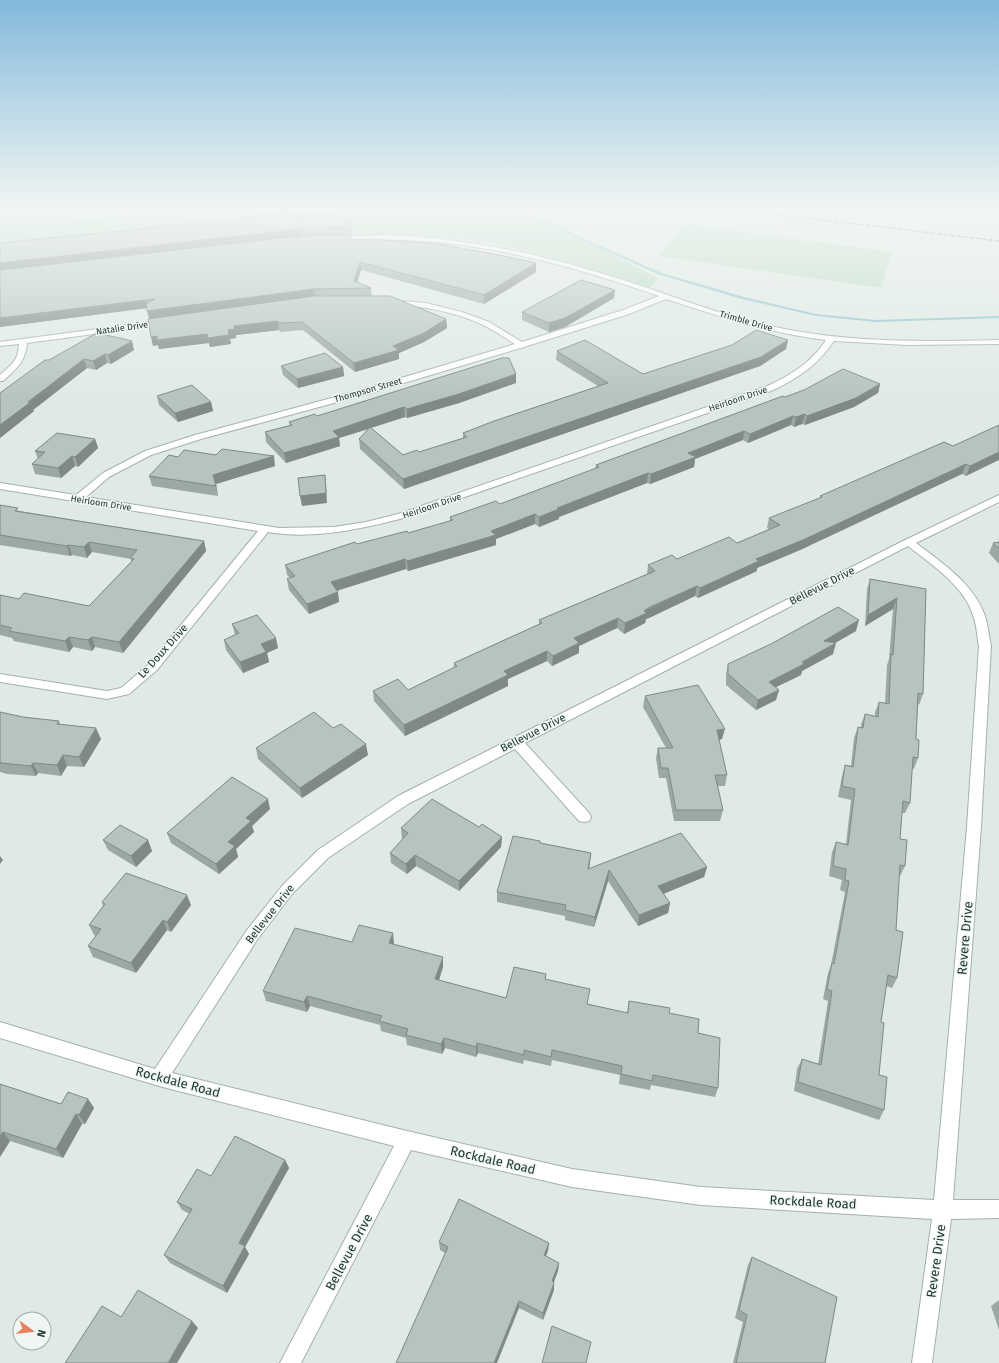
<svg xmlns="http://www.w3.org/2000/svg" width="999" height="1363" font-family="'Fira Sans',sans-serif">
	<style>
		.green { fill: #bad9c3 }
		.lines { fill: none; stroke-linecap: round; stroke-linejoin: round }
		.stream { fill: #8bc1cb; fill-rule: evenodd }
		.minor-casing { stroke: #a3b1ac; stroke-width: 2 }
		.minor { fill: #fff; fill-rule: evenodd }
		.rail { stroke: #5c746e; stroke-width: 1.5; stroke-dasharray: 4.5 2; stroke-linecap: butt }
		.wall { fill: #9ca9a3 }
		.shaded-wall { fill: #7f8985 }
		.building { fill: #b5c4be; stroke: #7f8985 }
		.labels { text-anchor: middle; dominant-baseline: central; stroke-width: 3; stroke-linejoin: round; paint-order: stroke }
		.far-street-label { font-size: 9px; fill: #223932; stroke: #f0f7f3 }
		.street-label { font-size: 11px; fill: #223932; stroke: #f0f7f3 }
		.near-street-label { font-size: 13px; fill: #223932; stroke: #f0f7f3 }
	</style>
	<rect width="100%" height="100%" fill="#e0eae5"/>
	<g class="green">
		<path d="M0 210H529L659 279 650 287C595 270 540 252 483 242 440 235 396 235 353 234L347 212 246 218 0 243Z"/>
		<path d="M685 224 892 252 881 288 660 256Z"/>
	</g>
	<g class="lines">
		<g class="stream">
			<path d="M147 210H152C143 215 132 216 122 219 82 227 41 228 0 230V228C49 225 99 224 147 210Z"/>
			<path d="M514 210H519L662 273 744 297 816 314 876 320 999 316V318L876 322 816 316 742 299 660 275Z"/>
		</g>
		<defs>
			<g id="minor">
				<path d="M386 235C468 238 541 254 620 279 666 293 711 312 758 323 837 343 918 342 999 340V344L907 345 834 341C818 365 797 379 771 391L404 518C360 529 313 540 268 532L157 670 129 694 107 699 0 682V674L107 691 121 688 149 664 258 531 0 489V483L76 495 103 473 145 451 195 435 361 390 515 344C505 338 494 330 483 325 455 311 422 307 391 303L389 302V300L426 303 462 312 489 322 522 342 623 310 659 296C603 277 546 259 487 249 437 240 386 238 336 240L333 238 336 236ZM666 299C719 316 771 334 826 340 811 363 790 376 765 387L398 514 366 522 334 527 279 528 86 497 109 477 151 455 201 439 367 394 524 347 629 314Z"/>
				<path d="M165 320 169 322 168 324 27 343C25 363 17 368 3 381H0V375C12 364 18 361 19 344L0 346V342Z"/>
				<path d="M999 495V502L916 543C942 563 976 585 986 619 988 627 989 637 991 646L981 827 953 1200H999V1218L951 1219 932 1363H912L932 1219 701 1205 572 1187 411 1150 301 1363H280L394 1146 159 1086 0 1038V1022L155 1069 247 930 282 886 318 850 398 796 905 540ZM908 546C933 566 965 586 974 618 977 627 977 637 979 646L967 827 934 1200 701 1187 572 1169 407 1131 172 1073 257 940 292 894 328 858 408 804 515 749 579 821 584 822 589 821 591 817 589 813 525 743Z"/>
			</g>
		</defs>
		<use href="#minor" class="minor-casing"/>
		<use href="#minor" class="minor"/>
		<path class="rail" d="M737 210 999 241"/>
	</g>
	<g class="wall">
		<path d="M291 214 351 227 352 235H351V240L536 272 484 304 361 270 357 282 371 288 372 296 446 319 447 328 424 342 399 353V359L355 372 303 330 280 332 279 330 236 335V338L230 339 231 344 210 347 209 343 159 349 158 345 153 346 149 319 147 308 0 327 203 224 243 220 242 217Z"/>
		<path d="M615 290 614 298 565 327 549 332 522 320V312Z"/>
		<path d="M106 335 134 350 111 364 107 363 96 370 87 368 33 410 34 411 0 438V393L49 360Z"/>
		<path d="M788 340 786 349 760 366 404 489 360 449 359 439 369 429 339 438 340 446 286 463 266 442 265 432 290 425 289 422 317 416 516 383 459 403 407 418 405 417 371 428 403 455 419 452 463 438V433L598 386 556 360 557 351 643 374Z"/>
		<path d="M281 366 343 367 344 376 298 388 283 375Z"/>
		<path d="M880 384 878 393 854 407 805 425 802 424 794 427 791 425 748 443 743 440 695 459 694 467 650 484 647 483 559 517V519L539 527 535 524 496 539V545L408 571 406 569 337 591 339 602 309 614 289 590 287 579 290 578 287 575 285 565 357 544 408 533 450 521V517L500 504 595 469 596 465 785 397Z"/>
		<path d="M157 396 211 402 213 411 178 422 159 405Z"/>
		<path d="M999 425 966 476 962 474 800 550 757 568V571L698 598 695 596 649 618 646 619 645 623 624 634 617 628 579 646V653L552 666 547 661 508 679V686L405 736 374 701 373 691 408 690 454 668V663L539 624V620L647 574 648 565 677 559 737 543 769 529 767 528 769 518 820 498V496L953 446Z"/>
		<path d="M95 439 98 448 78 467 75 466 61 478 35 474 32 464 38 459 35 451Z"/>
		<path d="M178 457 275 466 216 484 218 496 152 486 149 476Z"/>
		<path d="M0 505 20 511 204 541 206 551 123 653 95 647 92 651 73 647 69 652 14 641 12 638 0 635V595L19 599 89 606 131 562V559L92 552 87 558 72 555 70 556 0 545Z"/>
		<path d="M999 542V564L989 553 993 543Z"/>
		<path d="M870 579 926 589 923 694 919 705 918 704 916 739 918 758 914 769 912 768 910 803 905 813H902L900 839 905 866 900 876H899L896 930 897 978 892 988 886 986 881 1022 879 1075 884 1110 879 1120 794 1091 797 1069 802 1059 818 1064 828 1001 823 999 828 973 831 965 845 892 840 890 842 880 829 876 832 852 836 842 846 844 851 800 838 797 842 776 845 765 851 766 854 738 858 727 861 728V724L865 714 875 716V712L879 702 885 703 887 665 889 659 893 609 865 626 867 589Z"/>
		<path d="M232 624 278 648 267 653 269 662 243 673 226 650 224 640 235 635Z"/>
		<path d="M856 631 835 643 833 654 802 671 801 675 776 687 779 690 776 700 756 710 726 685V675L728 664Z"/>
		<path d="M645 696 722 739 719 740 727 775 725 786H718L723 810 720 821H674L666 778H659L656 758 658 748H666L643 707Z"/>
		<path d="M0 712 23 717 59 721 60 724 101 739 84 767 67 766 61 776 38 773 36 776 7 774 0 772Z"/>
		<path d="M333 728 368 755 302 798 258 759 256 748Z"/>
		<path d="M270 809 252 826 254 832 236 849 238 857 219 874 171 843 167 833Z"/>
		<path d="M479 827 502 837 501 847 459 891 416 866 407 874 391 863 390 853 403 839H402L401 828Z"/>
		<path d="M103 840H148L152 851 136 867 108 850Z"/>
		<path d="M540 843 591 853 589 869 707 867 704 877 663 894 670 903 668 913 638 926 608 881 594 927 565 920V916L497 902V892Z"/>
		<path d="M102 902 191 905 171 932 167 930 136 973 93 957 88 946 96 936 94 935 89 925 103 906Z"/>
		<path d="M352 942 394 944 443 967 439 980 506 998 546 979 588 1004 627 1013 629 1001 669 1013 698 1033 718 1088 715 1097 651 1085 650 1090 619 1084 620 1075 552 1060 551 1066 524 1060 523 1064 478 1053 476 1057 445 1048 442 1054 407 1045 406 1038 381 1031 380 1025 310 1006 307 1012 266 1001 263 991Z"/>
		<path d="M0 1084 61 1104 88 1099 94 1108 85 1124H82L63 1158 10 1141 0 1157Z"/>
		<path d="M285 1160 289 1168 245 1247 249 1254 227 1293 170 1263 164 1255 190 1214 182 1210 177 1202 211 1176Z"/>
		<path d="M439 1242 549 1243 548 1251 546 1256 559 1263 558 1271 554 1282V1290L543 1320 519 1308 445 1253 440 1250Z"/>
		<path d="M752 1257 825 1363H733L743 1322 735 1318 748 1265Z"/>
		<path d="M999 1300V1330L991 1306Z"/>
	</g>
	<g class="shaded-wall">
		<path d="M300 229 301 237 0 271V263Z"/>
		<path d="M360 262 361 270 355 289 354 281Z"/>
		<path d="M536 263V272L484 304V295Z"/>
		<path d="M314 289 315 298 150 320 147 311Z"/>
		<path d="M615 290 614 298 565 327 549 332V323Z"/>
		<path d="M146 300 148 308 0 327V318Z"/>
		<path d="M446 319 447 328 424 342 399 353V359L355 372 354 363 393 346Z"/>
		<path d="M278 321 279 330 236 335V338L230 339 231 344 210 347 208 338 228 330 234 326Z"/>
		<path d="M207 334 209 343 159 349 158 345 153 346 151 337Z"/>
		<path d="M788 340 786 349 760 366 404 489 403 479Z"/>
		<path d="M132 341 134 350 111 364 108 355Z"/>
		<path d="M105 354 107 363 96 370 93 361Z"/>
		<path d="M84 359 87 368 33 410 34 411 0 438V425L28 402Z"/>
		<path d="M343 367 344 376 298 388 297 379Z"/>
		<path d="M516 374V383L459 403 407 418V409Z"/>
		<path d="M880 384 878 393 854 407 805 425 807 416Z"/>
		<path d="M211 402 213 411 178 422 175 413Z"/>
		<path d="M404 407 405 417 339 438 340 446 286 463 284 453 333 431Z"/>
		<path d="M805 414 802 424 794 427 796 417Z"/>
		<path d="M793 416 791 425 748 443 750 434Z"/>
		<path d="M744 431 743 440 695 459 694 467 650 484 651 474 688 453Z"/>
		<path d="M95 439 98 448 78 467 75 457Z"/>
		<path d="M999 452V460L966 476 970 466Z"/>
		<path d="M72 456 75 466 61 478 58 468Z"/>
		<path d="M274 456 275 466 216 484 218 496 213 475Z"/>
		<path d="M966 464 962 474 800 550 757 568V571L698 598 700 588 756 559Z"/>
		<path d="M648 473 647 483 559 517V519L539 527V517L557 508Z"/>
		<path d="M325 475 326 485 327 503 302 506 300 496Z"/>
		<path d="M535 514V524L496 539V545L408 571 407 561Z"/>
		<path d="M204 541 206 551 123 653 119 642Z"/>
		<path d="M89 542 92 552 87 558 84 547Z"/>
		<path d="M68 545 72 555 70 556 67 546Z"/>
		<path d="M405 559 406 569 332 592 331 582Z"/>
		<path d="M697 586 695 596 649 618 646 619 645 623 624 634 625 623 644 611Z"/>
		<path d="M338 592 339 602 309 614 307 604Z"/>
		<path d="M897 598 893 609 865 626 868 615Z"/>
		<path d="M618 618 617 628 579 646V653L552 666 553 656 574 638Z"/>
		<path d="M859 620 856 631 821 651 824 641Z"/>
		<path d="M69 637 73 647 69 652 65 641Z"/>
		<path d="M92 637 95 647 92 651 88 640Z"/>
		<path d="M276 638 278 648 267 653 269 662 243 673 240 662 261 644Z"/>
		<path d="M836 643 833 654 802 671 801 675 766 692 769 682Z"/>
		<path d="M547 651V661L508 679V686L405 736 404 725 504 671Z"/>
		<path d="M779 690 776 700 756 710 758 700Z"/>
		<path d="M96 728 101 739 84 767 79 757Z"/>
		<path d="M725 729 722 739 715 741 717 730Z"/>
		<path d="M366 744 368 755 302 798 300 788Z"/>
		<path d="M63 755 67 766 61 776 57 765Z"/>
		<path d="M33 763 38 773 36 776 31 766Z"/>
		<path d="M268 799 270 809 252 826 254 832 236 849 238 857 219 874 216 864 228 842 246 818Z"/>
		<path d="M502 837 501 847 459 891V881Z"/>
		<path d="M148 840 152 851 136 867 131 856Z"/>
		<path d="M591 853 590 863 587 880 588 869Z"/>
		<path d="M415 855 416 866 407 874 406 864Z"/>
		<path d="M0 856 3 860 0 864Z"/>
		<path d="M707 867 704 877 656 897 658 886Z"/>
		<path d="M609 870 608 881 594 927 595 917Z"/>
		<path d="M187 895 191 905 171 932 167 922Z"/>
		<path d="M670 903 668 913 638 926 639 915Z"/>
		<path d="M163 920 167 930 136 973 131 963Z"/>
		<path d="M393 933 394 944 390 953 389 943Z"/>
		<path d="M443 957V967L436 989 435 979Z"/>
		<path d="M307 996 310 1006 307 1012 304 1002Z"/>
		<path d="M444 1038 445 1048 442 1054 441 1044Z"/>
		<path d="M477 1043 478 1053 476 1057V1047Z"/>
		<path d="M88 1099 94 1108 85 1124 79 1115Z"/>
		<path d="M76 1114 82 1124 63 1158 56 1149Z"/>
		<path d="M3 1132 10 1141 0 1157V1136Z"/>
		<path d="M285 1160 289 1168 245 1247 249 1254 227 1293 223 1286 239 1243Z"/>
		<path d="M549 1243 548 1251 543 1263 544 1255Z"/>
		<path d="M559 1263 558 1271 551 1289 552 1281Z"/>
		<path d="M554 1283V1290L543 1320V1313Z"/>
		<path d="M519 1301V1308L497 1363H494Z"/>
		<path d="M192 1321 198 1328 177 1363H168Z"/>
	</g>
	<g class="building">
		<path d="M290 212 291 214H295L296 216 345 212 351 227 300 229 0 263V243L190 224H203L243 220 242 217Z"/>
		<path d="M351 234 350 240H382L438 244 504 256 536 263 484 295 360 262 354 281 371 288 314 289 147 311 146 304 155 299 146 300 0 318V270L300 236Z"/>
		<path d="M581 280 615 290 565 318 549 323 522 312Z"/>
		<path d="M314 296H390L446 319 424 333 393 346 399 350 354 363 302 322 278 323V321L234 326 235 329 228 330 229 335 208 338 207 334 157 340V336L151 337 148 319Z"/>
		<path d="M102 330 106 335 132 341 108 355 105 354 93 361 84 359 28 402H31L0 425V393L45 360H49Z"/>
		<path d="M756 330 788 340 761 357 403 479 359 439 370 427 403 455 417 450 419 452 467 437 463 433 494 421 608 383 557 351 585 340 643 374 732 345Z"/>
		<path d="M325 353 343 367 297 379 281 366Z"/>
		<path d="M502 358H509L516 374 459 394 407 409 404 407 333 431 339 437 284 453 265 432 292 425 289 422 315 414 317 416Z"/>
		<path d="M843 369 880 384 856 398 807 416 805 414 796 417 793 416 750 434 744 431 688 453 696 457 651 474 648 473 557 508 559 509 539 517 535 514 491 531 496 535 407 561 405 559 331 582 338 592 307 604 287 579 295 576 285 565 355 542 357 544 407 531 408 533 453 520 450 517 496 501 500 504 599 467 596 465 783 396 785 397 804 390Z"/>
		<path d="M192 385 211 402 175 413 157 396Z"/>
		<path d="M999 425V452L970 466 966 464 803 540 756 559 759 561 700 588 697 586 650 607 644 611 647 613 625 623 618 618 574 638 579 643 553 656 547 651 504 671 508 675 404 725 373 691 398 679 408 690 457 666 454 663 542 623 539 620 655 571 648 565 672 555 677 559 729 537 737 543 780 525 769 518 822 497 820 496 944 442 953 446Z"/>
		<path d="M57 433 95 439 75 457 72 456 58 468 32 464 45 452 35 451Z"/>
		<path d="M222 449 274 456 213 475 216 486 149 476 169 455 178 457 184 450 216 455Z"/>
		<path d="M325 475 326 493 300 496 298 478Z"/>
		<path d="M0 505 18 508 15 511 204 541 119 642 92 637 88 640 69 637 65 641 9 631 12 628 0 625V595L19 599 24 593 89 606 134 559 130 558 137 550 89 542 84 547 68 545 67 546 0 535Z"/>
		<path d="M999 542V549L993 543Z"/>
		<path d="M870 579 926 589 923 694 918 693 916 739 919 740 918 758 913 757 910 803 903 801 900 839 907 840 905 866 900 865 896 930 903 932 897 978 888 975 881 1022 884 1023 879 1075 887 1077 884 1110 798 1082 802 1059 821 1065 832 991 827 989 832 963 834 964 849 881 845 880 846 869 833 866 836 842 848 845 855 789 842 786 845 765 853 767 858 727 863 728 865 714 878 717 879 702 889 704 891 654 893 655 897 598 868 615Z"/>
		<path d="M838 607 859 620 824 641 836 643 802 662 804 664 769 682 779 690 758 700 728 674V664L771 644Z"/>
		<path d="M257 615 276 638 261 644 266 652 240 662 224 640 239 633 232 624Z"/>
		<path d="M698 685 725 729 717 730 727 775H715L723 810H676L668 768H661L658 748H673L645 696Z"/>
		<path d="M0 712 23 717 59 721 57 724 96 728 79 757 63 755 57 765 33 763 31 766 1 763H0Z"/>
		<path d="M314 712 333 728 341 724 366 744 300 788 256 748Z"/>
		<path d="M232 777 268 799 246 818 251 821 228 842 235 846 216 864 167 833Z"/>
		<path d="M432 799 479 827 482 824 502 837 459 881 415 855 406 864 390 853 408 833 401 828Z"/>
		<path d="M120 825 148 840 131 856 103 840Z"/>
		<path d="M681 833 707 867 658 886 670 903 639 915 609 870 595 917 565 910 566 905 497 892 513 836 540 841V843L591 853 588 869Z"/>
		<path d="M126 873 187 895 167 922 163 920 131 963 88 946 101 929 89 925 105 904 102 902Z"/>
		<path d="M359 925 393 933 389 943 443 957 435 979 506 998 514 967 546 974 545 979 590 989 587 1004 628 1013 629 1001 670 1008 669 1013 699 1019 698 1033 720 1038 718 1088 653 1075 652 1081 621 1074 622 1066 552 1050 551 1057 524 1050V1055L477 1043 476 1047 444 1038 441 1044 406 1035 408 1029 379 1021 382 1016 307 996 304 1002 263 991 295 928 352 942Z"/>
		<path d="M0 1084 61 1104 68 1092 88 1099 79 1115 76 1114 56 1149 3 1132 0 1136Z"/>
		<path d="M235 1136 285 1160 239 1243 245 1246 223 1286 164 1255 192 1209 177 1202 197 1169 211 1176Z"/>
		<path d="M459 1199 549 1243 544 1255 559 1263 552 1281 554 1283 543 1313 519 1301 494 1363H396L448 1247 439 1242Z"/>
		<path d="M752 1257 837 1297 825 1363H736L747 1315 739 1310Z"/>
		<path d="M138 1290 192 1321 168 1363H65L102 1306 121 1317Z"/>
		<path d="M552 1326 591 1342 586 1363H542Z"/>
	</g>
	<linearGradient id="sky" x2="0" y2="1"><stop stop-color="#83b9dc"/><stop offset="0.52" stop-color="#f1f6f3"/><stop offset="1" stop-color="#f1f6f3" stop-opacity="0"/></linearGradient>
	<rect width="999" height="401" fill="url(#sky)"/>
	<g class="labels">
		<g class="far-street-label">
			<text transform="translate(746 321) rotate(16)">Trimble Drive</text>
			<text transform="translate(122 328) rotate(-8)">Natalie Drive</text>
			<text transform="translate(368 390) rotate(-16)">Thompson Street</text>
			<text transform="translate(738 399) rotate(-19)">Heirloom Drive</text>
			<text transform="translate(101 503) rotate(9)">Heirloom Drive</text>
			<text transform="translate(432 506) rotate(-19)">Heirloom Drive</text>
		</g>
		<g class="street-label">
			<text transform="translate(822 586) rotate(-27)">Bellevue Drive</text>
			<text transform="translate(163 651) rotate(-48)">Le Doux Drive</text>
			<text transform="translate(533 733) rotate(-27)">Bellevue Drive</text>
			<text transform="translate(270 914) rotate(-52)">Bellevue Drive</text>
		</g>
		<g class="near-street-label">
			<text transform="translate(965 938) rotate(-85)">Revere Drive</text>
			<text transform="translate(178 1082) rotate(15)">Rockdale Road</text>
			<text transform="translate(493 1160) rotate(13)">Rockdale Road</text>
			<text transform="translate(813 1202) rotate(3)">Rockdale Road</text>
			<text transform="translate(349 1252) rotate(-62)">Bellevue Drive</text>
			<text transform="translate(936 1261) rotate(-82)">Revere Drive</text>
		</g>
	</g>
	<g transform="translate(32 1331) rotate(105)"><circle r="19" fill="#f0f7f3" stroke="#9eaba6"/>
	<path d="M0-3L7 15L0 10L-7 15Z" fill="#e78160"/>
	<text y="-6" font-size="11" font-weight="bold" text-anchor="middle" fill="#223932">N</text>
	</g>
</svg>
